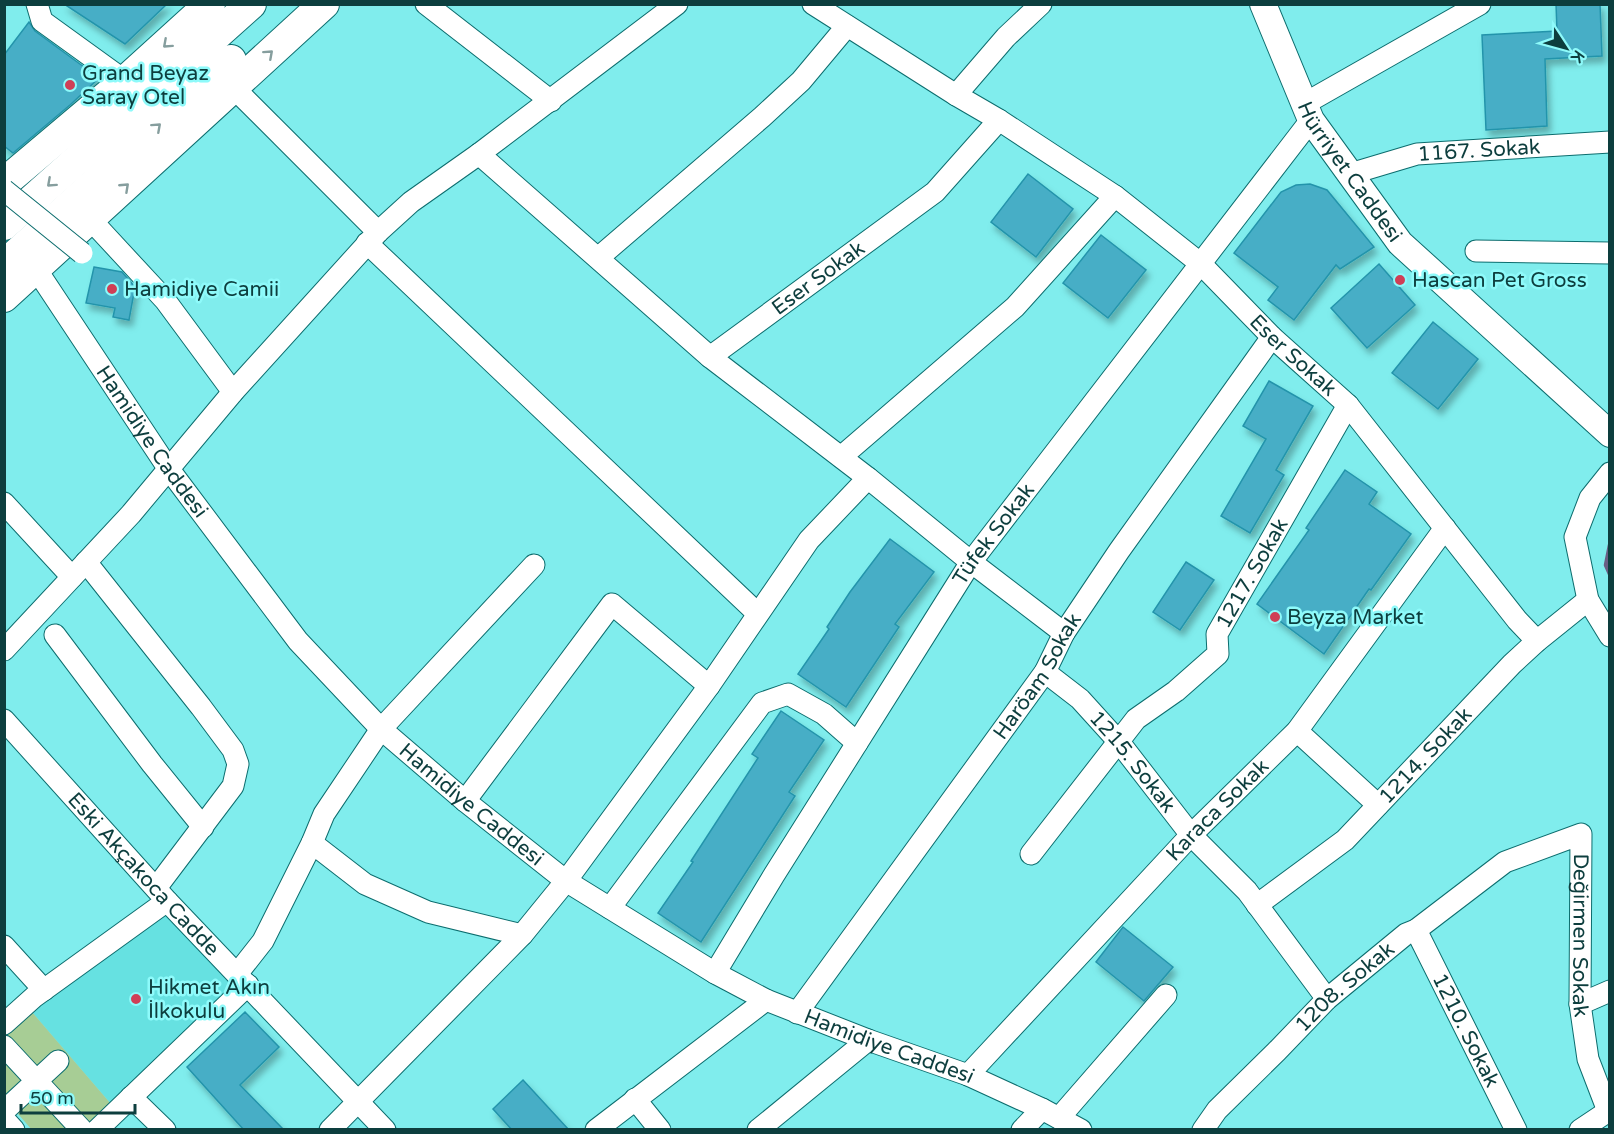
<svg xmlns="http://www.w3.org/2000/svg" width="1614" height="1134" font-family="'Varela Round',sans-serif">
	<style>
		.built { fill: #66e1e1 }
		.park { fill: #a7cd95 }
		.lines { fill: none; stroke-linecap: round; stroke-linejoin: round }
		.stream { stroke: #695e83; stroke-width: 4.5 }
		.building { fill: #47aec6; stroke: #2494ab; stroke-width: 1.5; filter: url(#shadow) }
		.minor-casing { stroke: #0c6d6e; stroke-width: 23 }
		.major-casing { stroke: #0c6d6e; stroke-width: 28 }
		.highway-casing { stroke: #0c6d6e; stroke-width: 32 }
		.minor { stroke: #fff; stroke-width: 21 }
		.major { stroke: #fff; stroke-width: 26 }
		.highway { stroke: #fff; stroke-width: 30 }
		.minor-bridge-casing { stroke: #0c6d6e; stroke-width: 23; stroke-linecap: butt }
		.minor-bridge { stroke: #fff; stroke-width: 21 }
		.oneway { stroke: #869e9e }
		.poi-dot { fill: #cf3f56; stroke: #8efafa; stroke-width: 2 }
		.labels { text-anchor: middle; dominant-baseline: central; stroke-width: 5; stroke-linejoin: round; paint-order: stroke }
		.poi-label { font-size: 21px; fill: #0d3e3e; stroke: #8efafa; text-anchor: start }
		.street-label { font-size: 21px; fill: #0d3e3e; stroke: #8efafa }
	</style>
	<defs>
		<filter id="shadow"><feDropShadow dx="3.5" dy="6" stdDeviation="3" flood-color="#0004"/></filter>
	</defs>
	<rect width="100%" height="100%" fill="#80eded"/>
	<path class="built" d="M166 913 236 985 111 1104 32 1012Z"/>
	<path class="park" d="M32 1012 111 1104 83 1129 32 1130 5 1099V1037Z"/>
	<g class="lines">
		<path class="stream" d="M1610 545 1606 565 1610 574"/>
	</g>
	<g class="building">
		<path d="M64 4H167L125 44Z"/>
		<path d="M1556 4H1600L1602 56 1545 59 1547 126 1486 130 1482 35 1557 31Z"/>
		<path d="M29 22 35 31 99 78 70 105 13 153 4 146V55Z"/>
		<path d="M1028 174 1073 209 1036 257 991 222Z"/>
		<path d="M1310 184 1327 190 1374 247 1340 269 1336 265 1294 320 1268 300 1278 287 1234 253 1281 192 1296 185Z"/>
		<path d="M1101 235 1146 270 1108 318 1063 283Z"/>
		<path d="M1379 264 1415 305 1367 348 1331 308Z"/>
		<path d="M94 267 122 272 135 287 129 320 113 317 115 308 86 303Z"/>
		<path d="M1433 322 1478 359 1438 409 1392 373Z"/>
		<path d="M1269 381 1313 406 1276 470 1284 475 1250 533 1221 516 1266 439 1243 426Z"/>
		<path d="M1345 470 1377 492 1369 504 1411 534 1371 590 1369 589 1324 654 1257 604 1309 530 1306 528Z"/>
		<path d="M890 539 934 572 895 624 899 627 846 707 798 674 829 629 827 627 850 592Z"/>
		<path d="M1186 562 1214 580 1180 630 1153 612Z"/>
		<path d="M781 711 824 740 789 792 795 796 701 942 658 913 693 862 691 861 758 758 752 754Z"/>
		<path d="M1123 927 1173 967 1144 1001 1096 962Z"/>
		<path d="M245 1012 279 1047 240 1085 284 1130H244L187 1067Z"/>
		<path d="M523 1080 569 1130H512L493 1109Z"/>
	</g>
	<g class="lines">
		<defs>
			<g id="minor">
				<path d="M37 4 42 21 125 81"/>
				<path d="M426 4 551 101"/>
				<path d="M233 87 378 232"/>
				<path d="M956 95 1006 37 1041 4"/>
				<path d="M1304 104 1480 4"/>
				<path id="s1" d="M999 120 1115 196 1201 264 1272 337 1348 405 1517 620 1537 641"/>
				<path d="M479 154 710 357 868 478 971 562 1064 633"/>
				<path id="s2" d="M1350 174 1417 154 1610 142"/>
				<path d="M90 219 165 300 233 392"/>
				<path d="M367 243 757 613"/>
				<path d="M1476 251 1610 253"/>
				<path d="M598 258 762 117 801 81 847 26"/>
				<path id="s3" d="M36 269 168 468 298 641 381 729 465 801 566 881 715 973 766 1000 868 1040 968 1075 1042 1109 1081 1130"/>
				<path id="s4" d="M710 357 935 192 999 120 956 95 813 4"/>
				<path d="M841 457 1015 307 1115 196"/>
				<path d="M1610 473 1590 498 1575 537 1588 600 1610 636"/>
				<path d="M4 503 72 577"/>
				<path d="M86 562 201 707 233 750 238 764 233 786 156 888"/>
				<path d="M55 635 152 764 203 827"/>
				<path d="M4 650 131 514 233 392 378 232 411 202 479 154 677 4"/>
				<path id="s5" d="M1045 672 1080 699 1119 742 1191 835 1247 891 1327 999"/>
				<path id="s6" d="M4 720 167 901 385 1130"/>
				<path d="M1297 731 1378 805"/>
				<path d="M465 801 612 604 709 686"/>
				<path d="M312 843 365 884 428 912 522 935"/>
				<path id="s7" d="M1031 854 1136 719 1176 691 1218 654 1217 634 1348 405"/>
				<path id="s8" d="M1257 905 1345 840 1512 664 1537 641 1588 600"/>
				<path d="M610 908 762 703 788 694 824 714 857 743"/>
				<path id="s9" d="M1416 930 1516 1130"/>
				<path d="M4 946 44 990"/>
				<path id="s10" d="M715 973 774 875 971 562 1311 120"/>
				<path d="M237 974 263 941 312 843 324 814 381 729 534 565"/>
				<path d="M1580 1004 1610 991"/>
				<path id="s11" d="M797 1013 1045 672 1064 633 1119 551 1272 337"/>
				<path d="M4 1024 34 997 167 901"/>
				<path d="M4 1046 82 1130"/>
				<path id="s12" d="M968 1075 1191 835 1297 731 1445 528"/>
				<path d="M131 1097 165 1130"/>
				<path d="M635 1099 660 1130"/>
				<path d="M4 1111 58 1061"/>
				<path d="M1059 1118 1166 995"/>
				<path d="M4 1119 14 1130"/>
				<path d="M97 1130 248 985"/>
				<path d="M330 1130 522 935 566 881 709 686 809 540 868 478"/>
				<path d="M596 1130 766 1000"/>
				<path d="M758 1130 868 1040"/>
				<path d="M1022 1130 1042 1109"/>
				<path id="s13" d="M1203 1130 1217 1110 1277 1051 1327 999 1406 934 1416 930 1505 862 1581 834 1580 1004 1588 1059 1608 1111"/>
				<path d="M1580 1130 1610 1110"/>
			</g>
			<g id="major">
				<path id="s14" d="M1263 4 1311 120 1400 243 1610 434"/>
			</g>
			<g id="highway">
				<path d="M4 183 125 81 210 4"/>
				<path d="M4 225 251 4"/>
				<path d="M4 265 231 60"/>
				<path d="M4 297 324 4"/>
			</g>
		</defs>
		<use href="#minor" class="minor-casing"/>
		<use href="#major" class="major-casing"/>
		<use href="#highway" class="highway-casing"/>
		<use href="#minor" class="minor"/>
		<use href="#major" class="major"/>
		<use href="#highway" class="highway"/>
		<defs>
			<path id="minor-bridge" d="M4 190 82 253"/>
		</defs>
		<use href="#minor-bridge" class="minor-bridge-casing"/>
		<use href="#minor-bridge" class="minor-bridge"/>
	</g>
	<defs><path id="oneway-chevron" d="M-2-3.5L2.5 0L-2 3.5" fill="none" stroke-width="1.6" stroke-linecap="round" stroke-linejoin="round" transform="scale(1.5)"/></defs>
	<g class="oneway">
		<use href="#oneway-chevron" transform="translate(167 44) rotate(138)"/>
		<use href="#oneway-chevron" transform="translate(269 54) rotate(-42)"/>
		<use href="#oneway-chevron" transform="translate(157 127) rotate(-42)"/>
		<use href="#oneway-chevron" transform="translate(51 183) rotate(138)"/>
		<use href="#oneway-chevron" transform="translate(125 187) rotate(-43)"/>
	</g>
	<g class="poi-dot">
		<circle cx="70" cy="85" r="6"/>
		<circle cx="1400" cy="280" r="6"/>
		<circle cx="112" cy="289" r="6"/>
		<circle cx="1275" cy="617" r="6"/>
		<circle cx="136" cy="999" r="6"/>
	</g>
	<g class="labels">
		<g class="poi-label">
			<text x="82" y="73">Grand Beyaz<tspan x="82" dy="24">Saray Otel</tspan></text>
			<text x="1412" y="280">Hascan Pet Gross</text>
			<text x="124" y="289">Hamidiye Camii</text>
			<text x="1287" y="617">Beyza Market</text>
			<text x="148" y="987">Hikmet Akın<tspan x="148" dy="24">İlkokulu</tspan></text>
		</g>
		<g class="street-label">
			<text stroke="none"><textPath href="#s2" startOffset="132">1167. Sokak</textPath></text>
			<text stroke="none"><textPath href="#s14" startOffset="190">Hürriyet Caddesi</textPath></text>
			<text stroke="none"><textPath href="#s4" startOffset="134">Eser Sokak</textPath></text>
			<text stroke="none"><textPath href="#s1" startOffset="378">Eser Sokak</textPath></text>
			<text stroke="none"><textPath href="#s3" startOffset="208">Hamidiye Caddesi</textPath></text>
			<text stroke="none"><textPath href="#s10" startOffset="520">Tüfek Sokak</textPath></text>
			<text stroke="none"><textPath href="#s7" startOffset="366">1217. Sokak</textPath></text>
			<text stroke="none"><textPath href="#s11" startOffset="414">Haröam Sokak</textPath></text>
			<text stroke="none"><textPath href="#s8" startOffset="226">1214. Sokak</textPath></text>
			<text stroke="none"><textPath href="#s5" startOffset="126">1215. Sokak</textPath></text>
			<text stroke="none"><textPath href="#s3" startOffset="694">Hamidiye Caddesi</textPath></text>
			<text stroke="none"><textPath href="#s12" startOffset="364">Karaca Sokak</textPath></text>
			<text stroke="none"><textPath href="#s6" startOffset="208">Eski Akçakoca Cadde</textPath></text>
			<text stroke="none"><textPath href="#s13" startOffset="588">Değirmen Sokak</textPath></text>
			<text stroke="none"><textPath href="#s13" startOffset="202">1208. Sokak</textPath></text>
			<text stroke="none"><textPath href="#s9" startOffset="112">1210. Sokak</textPath></text>
			<text stroke="none"><textPath href="#s3" startOffset="1180">Hamidiye Caddesi</textPath></text>
		</g>
	</g>
	<rect width="1614" height="1134" fill="none" stroke="#0d3e3e" stroke-width="12"/>
	<g transform="translate(1566 48) rotate(126)" stroke="#8efafa" stroke-width="4.5" paint-order="stroke">
	<path d="M0-4.5L10 22L0 15L-10 22Z" fill="#0d3e3e"/>
	<text y="-9" font-size="16" font-weight="bold" text-anchor="middle" fill="#0d3e3e">K</text>
	</g>
	<path d="M21 1104v9h114v-9" fill="none" stroke="#0d3e3e" stroke-width="3"/>
	<text x="30" y="1104" font-size="18" fill="#0d3e3e" stroke="#8efafa" stroke-width="4.5" paint-order="stroke">50 m</text>
</svg>
